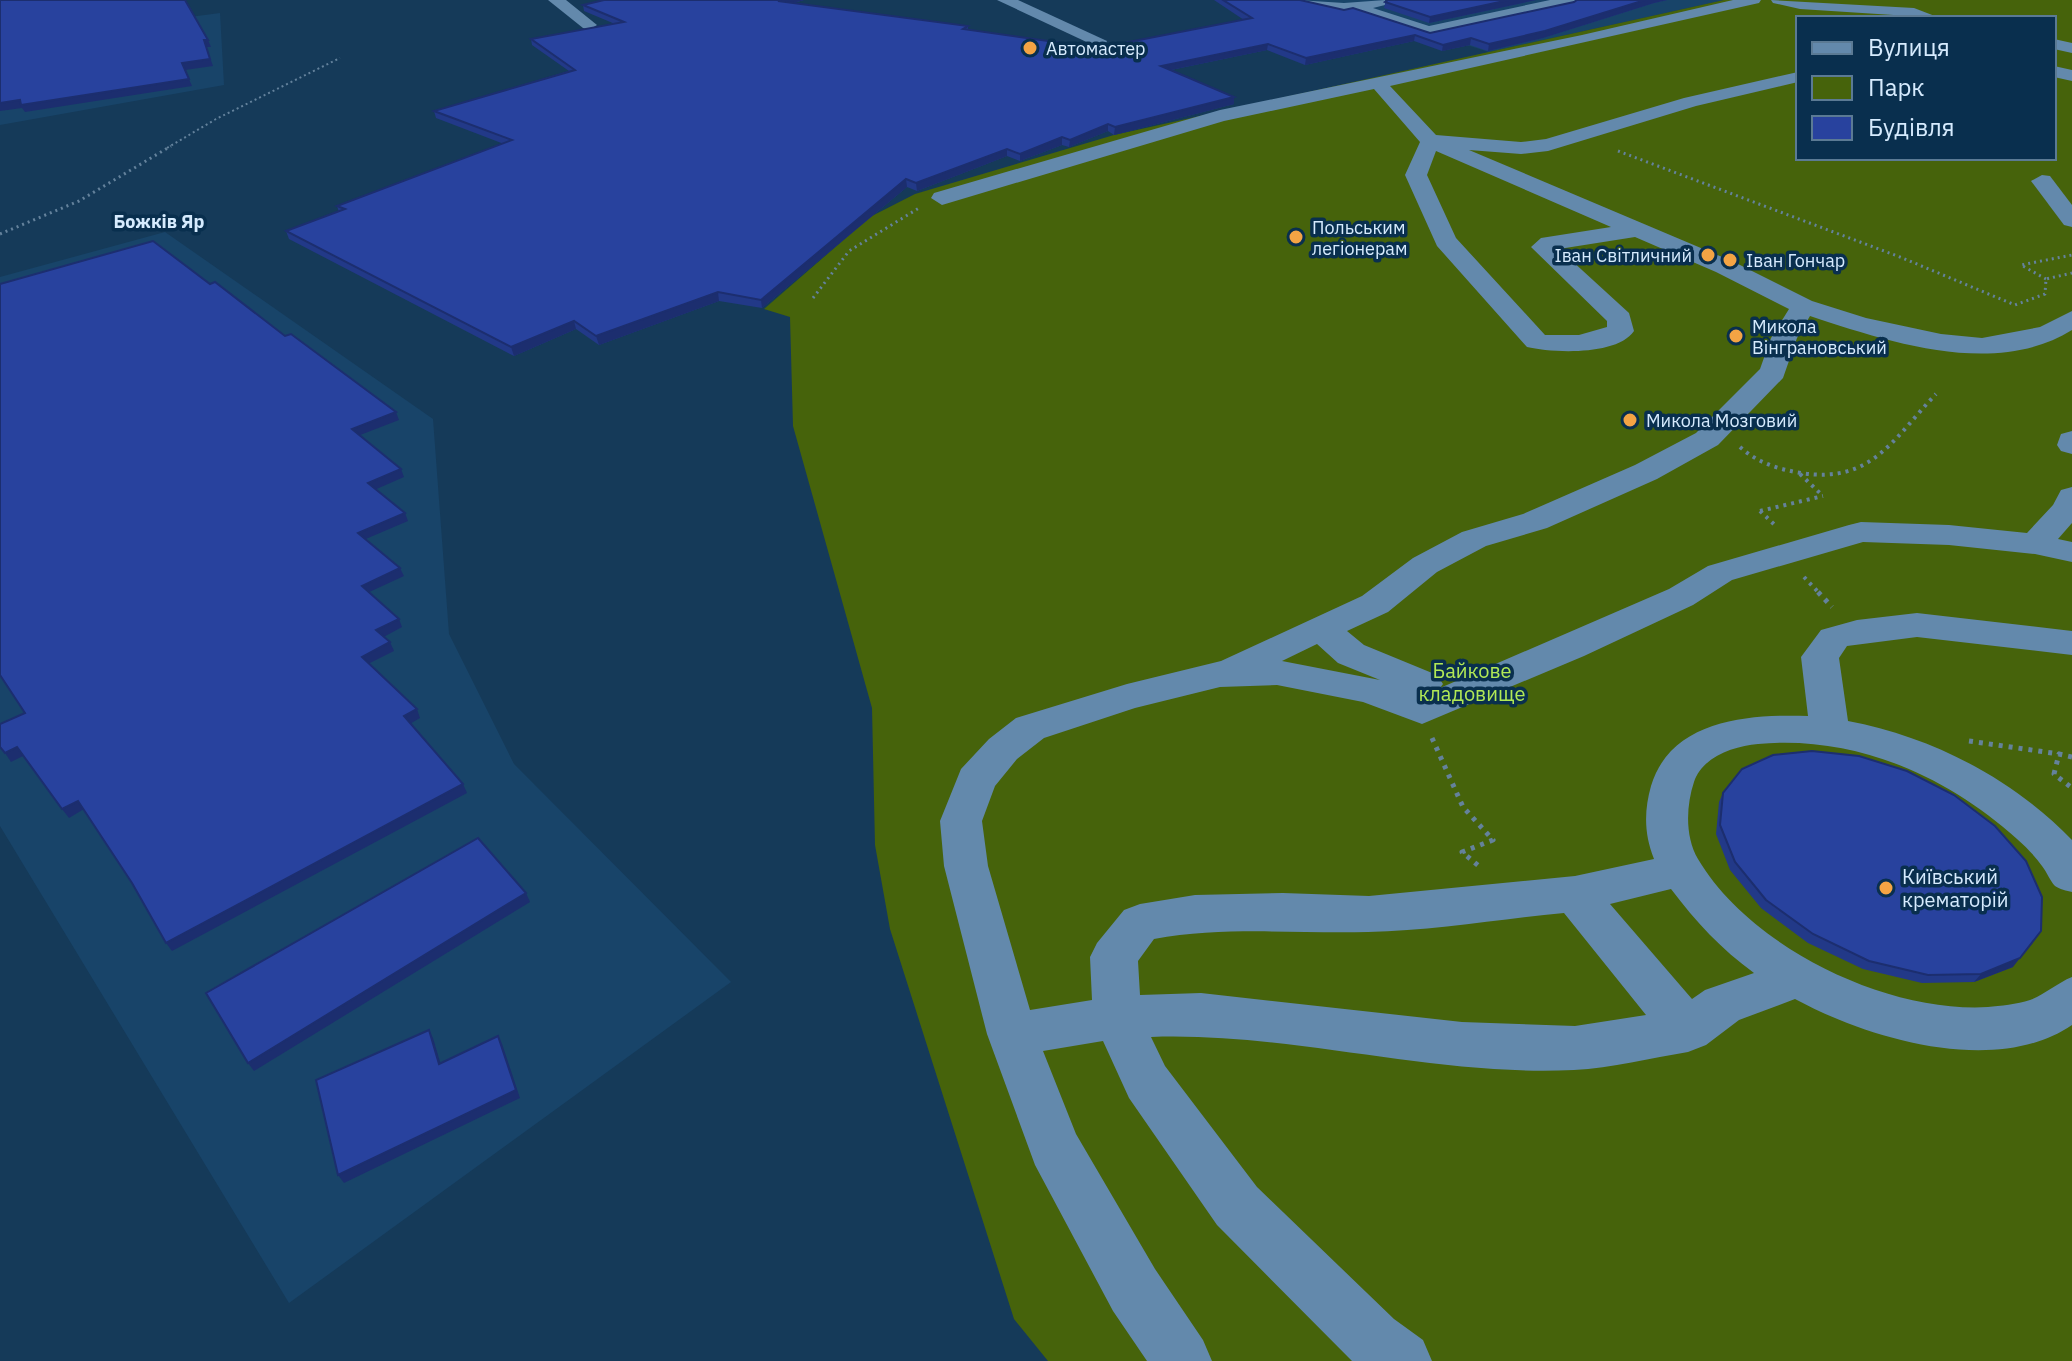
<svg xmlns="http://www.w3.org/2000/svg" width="2072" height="1361" font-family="'IBM Plex Sans',sans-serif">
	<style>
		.built { fill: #184469 }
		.green { fill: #46630b; fill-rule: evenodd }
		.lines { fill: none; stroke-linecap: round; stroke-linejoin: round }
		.path-far3 { stroke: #64829c; stroke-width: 2; stroke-dasharray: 2 3; stroke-linecap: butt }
		.path-far2 { stroke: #64829c; stroke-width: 3; stroke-dasharray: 2 4; stroke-linecap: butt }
		.path-far1 { stroke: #64829c; stroke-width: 4; stroke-dasharray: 3 5; stroke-linecap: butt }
		.path { stroke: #64829c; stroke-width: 5; stroke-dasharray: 4 6; stroke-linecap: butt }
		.minor { fill: #6389ac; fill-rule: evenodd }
		.wall { fill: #223988 }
		.shaded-wall { fill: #1c2e6f }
		.building { fill: #28429e; stroke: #1c2e6f; stroke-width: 2 }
		.poi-dot { fill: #f4a444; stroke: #092f4e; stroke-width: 3 }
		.labels { text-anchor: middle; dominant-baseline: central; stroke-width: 7; stroke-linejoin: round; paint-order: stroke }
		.far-poi-label { font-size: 18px; fill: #d6ebfe; stroke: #092f4e; text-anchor: start }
		.far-neighbourhood-label { font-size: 18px; font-weight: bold; fill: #d6ebfe; stroke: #092f4e }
		.park-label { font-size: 20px; fill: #b2e956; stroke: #092f4e }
		.poi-label { font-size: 20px; fill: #d6ebfe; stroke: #092f4e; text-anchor: start }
	</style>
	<rect width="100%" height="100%" fill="#153a59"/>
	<g class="built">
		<path d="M1241 0H1724L1489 52 1414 28Z"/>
		<path d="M220 13 224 85 0 125V42Z"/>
		<path d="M165 232 433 419 449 634 514 764 731 982 289 1303 0 826V277Z"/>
	</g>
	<path class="green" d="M1724 0H2072V1361H1048L1014 1319 890 929 875 845 872 708 793 426 790 317 764 309 870 217 915 194 1114 135ZM1798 18H2054V158H1798Z"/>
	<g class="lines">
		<path class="path-far3" d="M167 148 216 119 340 58"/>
		<g class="path-far2">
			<path d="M1618 151 1900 257 2015 305 2045 294 2046 279 2072 273"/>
			<path d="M0 234 79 201 171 146"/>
			<path d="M2046 279 2021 265 2072 255"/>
			<path d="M813 298 849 251 919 208"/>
		</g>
		<g class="path-far1">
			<path d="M1740 447C1758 463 1778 469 1801 473 1872 484 1893 439 1936 394"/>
			<path d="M1800 474 1823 496"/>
			<path d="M1760 511 1823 496"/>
			<path d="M1760 511 1777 527"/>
			<path d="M1804 577 1820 594"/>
		</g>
		<g class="path">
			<path d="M1818 592 1832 607"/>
			<path d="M1432 738 1463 807 1493 840 1462 852 1480 867"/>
			<path d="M1969 741 2059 754"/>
			<path d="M2072 757 2059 754 2054 774 2072 788"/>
		</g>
		<g class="minor">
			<path d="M548 0H566L597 25 589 30 583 28Z"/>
			<path d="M997 0H1018L1107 41 1105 45H1093Z"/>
			<path d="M1297 0 1344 3 1385 0V5L1373 8 1429 26 1550 0H1580L1572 5 1428 36 1352 11 1344 13 1299 3Z"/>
			<path d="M1733 0H1761L1759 3 1390 86 1436 135 1521 142 1546 139 1684 98 1798 72V82L1696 106 1548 151 1521 154 1469 150 1734 262 1812 301 1866 318 1941 334 1982 338 2040 327 2072 311V330C1995 378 1889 342 1810 316L1797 338 1783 378 1718 445 1657 479 1547 528 1486 546 1437 572 1388 612 1347 631 1364 645 1437 675 1443 684 1440 688 1669 589 1708 566 1849 525 1861 522 1949 525 2027 533 2053 505 2061 490 2072 487V523L2058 539 2072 542V562L2035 554 1949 545 1863 542 1732 580 1693 605 1584 656 1422 724 1363 702 1277 685 1220 687 1135 708 1044 738 1017 759 995 786 982 821 988 866 1030 1010 1092 1000 1090 957 1097 943 1124 910 1140 904 1195 895 1283 893 1369 896 1575 876 1654 859C1644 834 1644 811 1651 786 1671 719 1750 714 1808 716L1801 657 1821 630 1857 620 1917 613 2072 631V655L1917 637 1847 646 1839 658 1848 721C1933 737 2013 779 2072 840V892C2067 891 2059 889 2055 886 2050 881 2047 872 2042 866 2035 856 2026 847 2017 839 1946 775 1854 735 1758 744 1734 746 1702 757 1694 782 1686 806 1685 837 1698 859 1750 947 1886 1013 1988 1007 2000 1006 2017 1004 2030 1000 2044 995 2057 983 2072 977V1025C1996 1077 1869 1039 1795 999L1739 1020 1706 1045 1688 1052C1651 1058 1612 1068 1574 1070 1432 1077 1293 1032 1151 1037L1165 1066 1257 1187 1394 1319 1423 1340 1432 1361H1352L1217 1225 1129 1098 1103 1041 1043 1051 1076 1134 1155 1269 1203 1340 1212 1361H1147L1113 1311 1035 1165 987 1034 944 866 940 821 961 769 989 739 1016 718 1127 684 1221 661 1362 596 1413 558 1462 532 1523 514 1635 465 1696 433 1760 369 1771 338 1789 309 1716 272 1635 237 1559 249 1629 313 1634 331C1617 356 1552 353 1527 347L1437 246 1405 175 1420 142 1374 89 1224 121 942 205 931 198 934 193 1220 110 1582 35ZM1436 151 1611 227 1541 238 1531 247 1607 321V327L1579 335H1545L1456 238 1427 175ZM1317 644 1338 663 1380 680 1282 661ZM1671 889C1696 922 1721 949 1754 973L1705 990 1692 999 1610 904ZM1564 913 1646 1015 1575 1026 1462 1022 1201 993 1140 995 1138 961 1154 939C1226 926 1296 934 1368 932 1433 931 1500 919 1564 913Z"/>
			<path d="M1771 0 1914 8 1940 18 1800 9 1773 3Z"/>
			<path d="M2054 39 2072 43V53L2054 49Z"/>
			<path d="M2054 66 2072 70V81L2054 77Z"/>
			<path d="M2042 175 2050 176 2072 205V227L2064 225 2031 181Z"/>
			<path d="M2072 431V454L2061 451 2057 445 2061 434Z"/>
		</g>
	</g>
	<g class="wall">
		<path d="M604 0H804L794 3 968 26V30L1098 48 1244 20 1214 0H1300L1430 33 1574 2 1577 0H1667L1654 3 1543 38 1488 51 1470 45 1442 51 1414 41 1305 65 1267 50 1171 70 1234 97V104L1114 135 1108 131 1069 147 1062 145 1020 161 1007 156 917 191 907 187 762 308 719 301 599 345 576 329 514 356 289 239 286 231 339 212 337 206 504 144 436 118 434 111 569 71 532 45 531 39 615 24 584 11 583 5Z"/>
		<path d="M1386 0H1536L1429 23 1384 8Z"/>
		<path d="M1723 793 2013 967 1974 982 1922 983 1863 969 1808 943 1761 908 1730 870 1716 834 1719 802Z"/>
	</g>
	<g class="shaded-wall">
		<path d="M781 0H804L779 7Z"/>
		<path d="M1509 0H1536L1429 23 1430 17Z"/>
		<path d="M1645 0H1667L1654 3 1543 38 1488 51 1489 44Z"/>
		<path d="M1415 35 1414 41 1305 65 1306 58Z"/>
		<path d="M1471 38 1470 45 1442 51 1443 45Z"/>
		<path d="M204 40H208L211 47H206L213 66 185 70 182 63Z"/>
		<path d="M1268 44 1267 50 1161 72V66Z"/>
		<path d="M189 79 192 86 25 112 22 108 0 111V103Z"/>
		<path d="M1234 97V104L1114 135 1115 127Z"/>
		<path d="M1108 124V131L1069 147 1070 140Z"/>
		<path d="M1062 137V145L1020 161V154Z"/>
		<path d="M1007 149V156L917 191 916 183Z"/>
		<path d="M906 179 907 187 762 308 761 300Z"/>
		<path d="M718 292 719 301 599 345 596 336Z"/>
		<path d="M574 321 576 329 514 356 511 347Z"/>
		<path d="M396 412 399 420 355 437 352 429Z"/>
		<path d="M401 469 404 477 372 491 368 483Z"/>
		<path d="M405 513 408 521 361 541 358 533Z"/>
		<path d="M400 568 404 576 365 594 362 586Z"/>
		<path d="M399 619 402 627 380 639 376 630Z"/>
		<path d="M390 642 394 651 366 665 362 657Z"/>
		<path d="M417 709 420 718 408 725 404 716Z"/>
		<path d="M17 747 23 756 11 762 5 753Z"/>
		<path d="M463 784 467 793 172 951 166 943Z"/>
		<path d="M78 801 84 809 69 818 62 809Z"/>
		<path d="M526 893 530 902 254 1071 248 1063Z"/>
		<path d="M2020 958 2013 967 1974 982 1981 974Z"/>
		<path d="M429 1030 433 1038 443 1072 439 1064Z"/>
		<path d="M498 1036 502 1044 520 1098 344 1183 338 1175Z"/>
	</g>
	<g class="building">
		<path d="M0 0H185L208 40H204L210 59 182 63 189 79 21 105 20 100 0 103Z"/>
		<path d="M604 0H781L778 1 968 26 963 29 1098 48 1252 18 1223 0H1300L1344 10 1353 8 1430 33 1574 2 1577 0H1645L1545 31 1489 44 1471 38 1443 45 1415 35 1306 58 1268 44 1161 66 1234 97 1115 127 1108 124 1070 140 1062 137 1020 154 1007 149 916 183 906 179 761 300 718 292 596 336 574 321 511 347 286 231 345 209 337 206 512 140 434 111 575 70 531 39 624 22 583 5Z"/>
		<path d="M1388 0H1509L1430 17 1385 2Z"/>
		<path d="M153 241 210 284 215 282 285 336 291 334 396 412 352 429 401 469 368 483 405 513 358 533 400 568 362 586 399 619 376 630 390 642 362 657 417 709 404 716 463 784 166 943 132 883 78 801 62 809 17 747 5 753 0 747V724L25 713 0 675V284Z"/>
		<path d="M1812 751 1859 756 1907 771 1954 795 1995 826 2026 861 2042 897 2041 931 2020 958 1981 974 1928 975 1869 961 1813 934 1766 900 1735 862 1720 825 1723 793 1742 769 1773 755Z"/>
		<path d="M478 838 526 893 248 1063 206 993Z"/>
		<path d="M429 1030 439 1064 498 1036 516 1090 338 1175 316 1080Z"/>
	</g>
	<g class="poi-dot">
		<circle cx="1030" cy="48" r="8"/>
		<circle cx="1296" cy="237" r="8"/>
		<circle cx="1708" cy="255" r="8"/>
		<circle cx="1730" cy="260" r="8"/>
		<circle cx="1736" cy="336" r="8"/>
		<circle cx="1630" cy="420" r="8"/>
		<circle cx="1886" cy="888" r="8"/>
	</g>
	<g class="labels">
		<g class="far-poi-label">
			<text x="1046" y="48">Автомастер</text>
			<text x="1312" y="227">Польським<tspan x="1312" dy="21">легіонерам</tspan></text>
			<text x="1692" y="255" text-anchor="end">Іван Світличний</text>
			<text x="1746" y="260">Іван Гончар</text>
			<text x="1752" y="326">Микола<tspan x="1752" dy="21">Вінграновський</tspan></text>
			<text x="1646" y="420">Микола Мозговий</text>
		</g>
		<g class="far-neighbourhood-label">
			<text x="159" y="221">Божків Яр</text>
		</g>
		<g class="park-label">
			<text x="1472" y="670">Байкове<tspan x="1472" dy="23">кладовище</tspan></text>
		</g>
		<g class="poi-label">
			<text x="1902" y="876">Київський<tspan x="1902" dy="23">крематорій</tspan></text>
		</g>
	</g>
	<rect x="1796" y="16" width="260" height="144" fill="#092f4e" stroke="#5b7a94" stroke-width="2"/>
	<rect x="1812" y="42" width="40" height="12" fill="#6389ac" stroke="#5b7a94" stroke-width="2"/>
	<text x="1868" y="56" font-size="24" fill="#d6ebfe">Вулиця</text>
	<rect x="1812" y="76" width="40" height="24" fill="#46630b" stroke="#5b7a94" stroke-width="2"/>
	<text x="1868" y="96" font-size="24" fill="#d6ebfe">Парк</text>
	<rect x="1812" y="116" width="40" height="24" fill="#28429e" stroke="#5b7a94" stroke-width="2"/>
	<text x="1868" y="136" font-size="24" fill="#d6ebfe">Будівля</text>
</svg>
